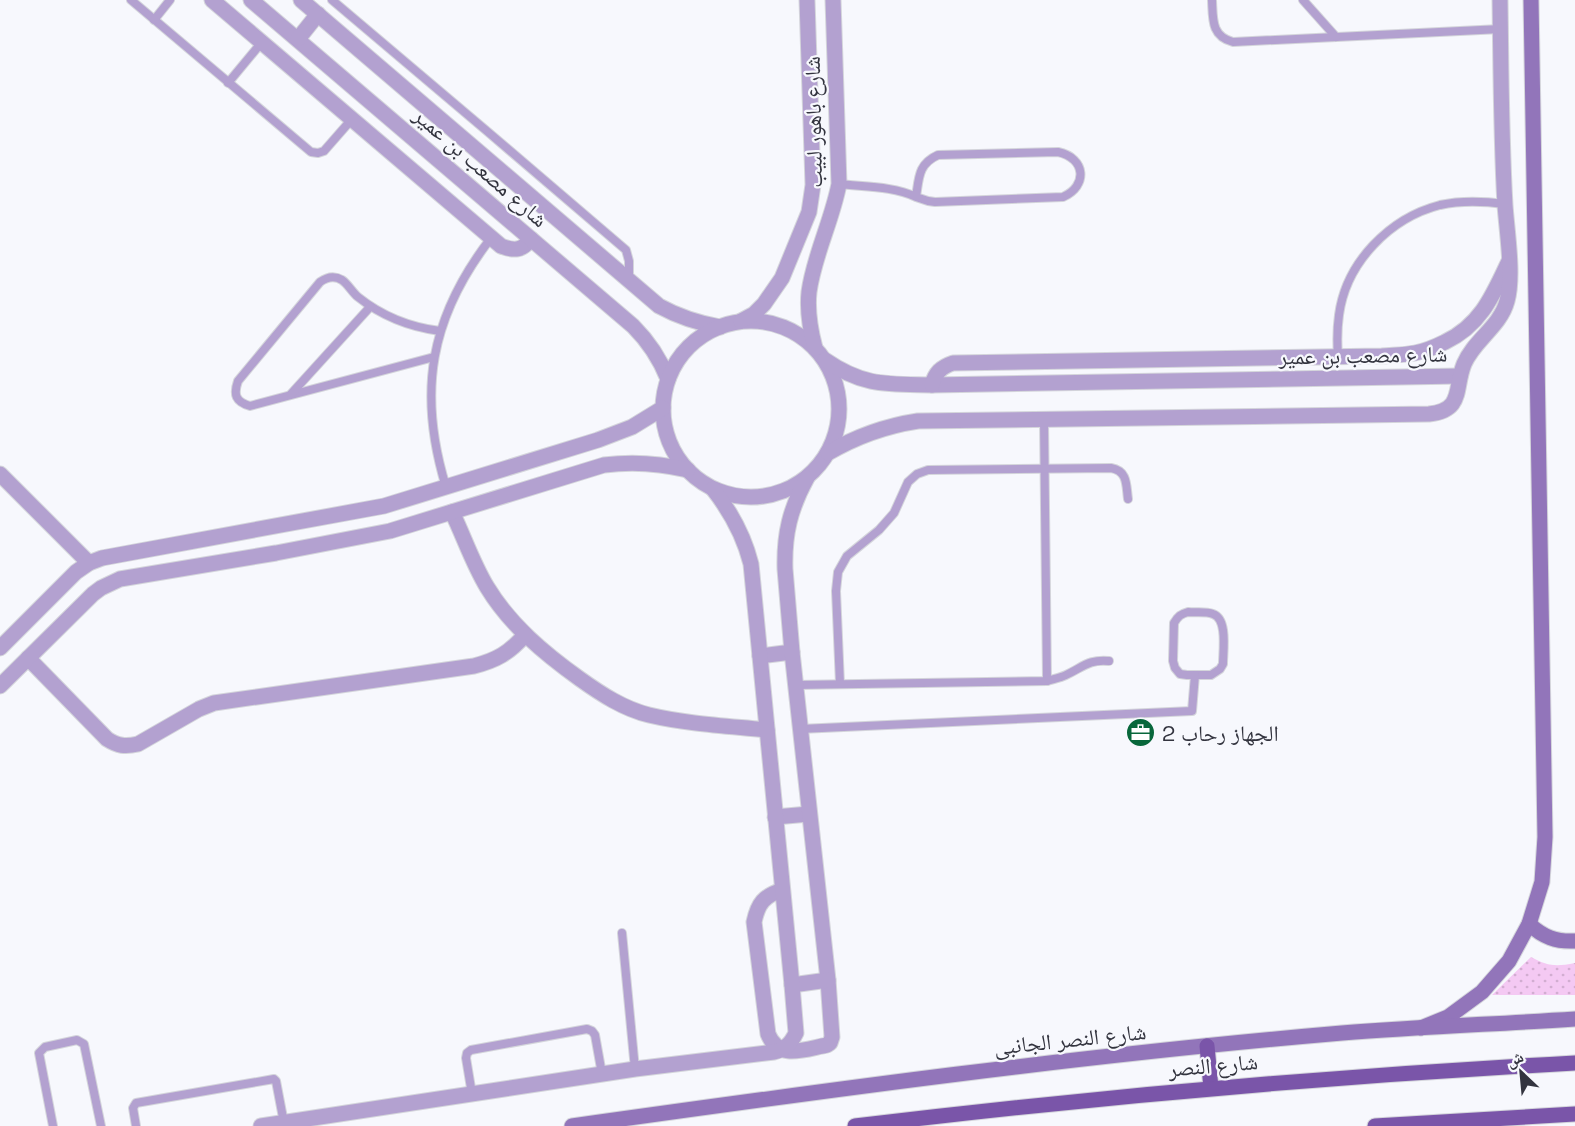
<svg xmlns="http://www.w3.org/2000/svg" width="1575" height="1126" font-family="'Space Grotesk','Noto Naskh Arabic',sans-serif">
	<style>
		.green { fill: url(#green-dots) }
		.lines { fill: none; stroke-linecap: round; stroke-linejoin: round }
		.lane-casing { stroke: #d4d5db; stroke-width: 10 }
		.street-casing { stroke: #d4d5db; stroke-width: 17 }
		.secondary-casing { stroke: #d4d5db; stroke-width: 17 }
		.primary-casing { stroke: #d4d5db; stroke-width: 17 }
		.lane { stroke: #b3a1d0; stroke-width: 8 }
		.street { stroke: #b3a1d0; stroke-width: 15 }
		.secondary { stroke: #9275ba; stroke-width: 15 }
		.primary { stroke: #7a55a9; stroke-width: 15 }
		.labels { text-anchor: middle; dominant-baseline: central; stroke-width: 4.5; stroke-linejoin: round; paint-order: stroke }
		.street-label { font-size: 22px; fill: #33343f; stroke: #f7f8fd }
		.poi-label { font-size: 22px; fill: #33343f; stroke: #f7f8fd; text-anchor: start }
	</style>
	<defs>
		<pattern id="green-dots" width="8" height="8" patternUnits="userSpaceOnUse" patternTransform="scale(1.5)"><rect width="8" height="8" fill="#f4c9f3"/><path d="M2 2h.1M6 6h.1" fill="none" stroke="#d2add1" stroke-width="1.8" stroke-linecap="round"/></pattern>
	</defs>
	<rect width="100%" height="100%" fill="#f7f8fd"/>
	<path class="green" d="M1531 957C1548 966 1555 967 1575 963V995H1492Z"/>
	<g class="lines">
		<defs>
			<g id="lane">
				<path d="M131 0 311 152 318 153 324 151 352 119"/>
				<path d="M332 0 488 132 626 250 629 261V278"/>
				<path d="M1212 0C1213 19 1211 36 1233 42L1501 29"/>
				<path d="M1303 0 1336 37"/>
				<path d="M154 20 170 0"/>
				<path d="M228 83 262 42"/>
				<path d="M839 184C864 187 893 186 916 197 919 178 918 164 938 155L1058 152C1086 158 1088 186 1063 197L935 202 928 201 916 197"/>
				<path d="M1338 356C1337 342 1337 329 1339 315 1346 262 1390 218 1440 205 1462 200 1483 201 1505 204"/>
				<path d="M434 357 250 406C236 402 233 395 238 381L320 282C327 277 334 275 342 280 348 284 352 292 358 297 383 317 409 327 440 331"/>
				<path d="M291 394 370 307"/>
				<path d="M1044 419 1047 681"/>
				<path d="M446 487C417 392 430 317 491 238"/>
				<path d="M1188 612C1196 613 1205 611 1213 614 1228 619 1223 651 1223 664L1220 669 1211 675H1187L1180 674 1175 668 1173 661 1174 623C1178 616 1181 614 1188 612Z"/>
				<path d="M840 684 836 591 838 572 847 556 879 530 894 513 908 482 917 474 928 470 1111 468C1128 471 1126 485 1128 499"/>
				<path d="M795 685 1047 681C1053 679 1060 678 1066 675 1083 667 1089 659 1109 661"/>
				<path d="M800 729 1192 711 1195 675"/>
				<path d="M622 933 635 1069"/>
				<path d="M472 1094 466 1058 467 1053 471 1050 587 1029 592 1031 595 1035 602 1074"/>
				<path d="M53 1126 39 1053 45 1047 77 1040 84 1044 85 1049 101 1126"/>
				<path d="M136 1126 133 1108 136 1103 274 1079 276 1081 284 1123"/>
			</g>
			<g id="street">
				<path d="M212 0 501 246C514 251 522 251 531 239"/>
				<path d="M251 0 633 326C649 342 660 359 668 379"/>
				<path d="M301 0 659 306C679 317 698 323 720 327"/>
				<path d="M298 39 318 14"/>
				<circle cx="751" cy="409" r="88"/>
				<path d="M741 321 754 314 764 304 782 278 809 212 813 185 807 0"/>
				<path d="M815 348C810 329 807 311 809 292 814 255 832 221 839 184L833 0"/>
				<path d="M825 360C864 387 888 384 932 385L1460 376"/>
				<path d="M932 385C935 373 941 367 953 363L1382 356C1393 355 1404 355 1415 353 1425 351 1435 347 1445 342 1481 325 1493 295 1509 261"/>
				<path d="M828 453C857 436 885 426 918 421L1429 414C1464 410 1454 389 1464 364 1474 340 1500 327 1507 301 1514 276 1507 233 1505 205 1501 137 1501 68 1500 0"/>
				<path d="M0 474 89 563"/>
				<path d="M452 512C464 537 473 564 487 587 510 625 545 654 580 679 601 694 624 709 649 715 687 724 727 726 767 730"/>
				<path d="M0 648 76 572 89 563 102 558 384 506 598 440 632 427 663 408"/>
				<path d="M760 656 792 652"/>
				<path d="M28 658 107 739C118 746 125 747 138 744L199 709 214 703 474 666C497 660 509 653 525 635"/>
				<path d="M0 686 93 594 101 588 120 579 276 553 390 531 604 465C634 461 659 463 688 470"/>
				<path d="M775 817 809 814"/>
				<path d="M782 890C764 896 758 903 754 922L768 1034C779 1061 805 1049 827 1045L830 1043 832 1037 828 980 792 652 785 569C784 534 790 509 807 478"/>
				<path d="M792 985 828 980"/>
				<path d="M261 1126 635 1069 774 1052C786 1049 791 1043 796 1033L792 985 751 564C744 536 731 512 713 489"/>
			</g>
			<g id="secondary">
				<path d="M1529 924C1543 937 1556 942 1575 941"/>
				<path d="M1421 1028 1448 1017 1482 992 1509 961 1529 924 1542 882 1545 837 1531 0"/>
				<path d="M572 1126C828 1090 1084 1055 1342 1033 1420 1027 1497 1024 1575 1019"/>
			</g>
			<g id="primary">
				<path d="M1207 1046 1211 1088"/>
				<path d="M855 1126C1095 1097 1334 1076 1575 1063"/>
				<path d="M1375 1126 1575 1114"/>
			</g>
		</defs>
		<use href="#lane" class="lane-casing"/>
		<use href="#street" class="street-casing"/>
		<use href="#secondary" class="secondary-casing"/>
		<use href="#primary" class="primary-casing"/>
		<use href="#lane" class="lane"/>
		<use href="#street" class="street"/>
		<use href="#secondary" class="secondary"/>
		<use href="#primary" class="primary"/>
	</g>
	<defs>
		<symbol id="office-disc" viewBox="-11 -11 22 22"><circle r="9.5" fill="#08673b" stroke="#f7f8fd"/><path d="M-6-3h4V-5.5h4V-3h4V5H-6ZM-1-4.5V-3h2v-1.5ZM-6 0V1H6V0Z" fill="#fff"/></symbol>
	</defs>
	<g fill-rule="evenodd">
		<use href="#office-disc" x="1124" y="716" width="33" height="33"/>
	</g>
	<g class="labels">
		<g class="street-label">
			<text transform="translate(813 122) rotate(-91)">شارع باهور لبيب</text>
			<text transform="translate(481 167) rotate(41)">شارع مصعب بن عمير</text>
			<text transform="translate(1363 355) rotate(-1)">شارع مصعب بن عمير</text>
			<text transform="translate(1070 1039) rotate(-6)">شارع النصر الجانبى</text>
			<text transform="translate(1213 1065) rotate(-5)">شارع النصر</text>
		</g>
		<g class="poi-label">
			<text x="1162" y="733">الجهاز رحاب 2</text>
		</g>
	</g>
	<g transform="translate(1521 1072) rotate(334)" stroke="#f7f8fd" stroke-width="4.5" paint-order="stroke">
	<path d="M0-4.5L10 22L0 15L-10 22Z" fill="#33343f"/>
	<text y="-9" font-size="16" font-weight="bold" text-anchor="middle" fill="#33343f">ش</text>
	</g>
</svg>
